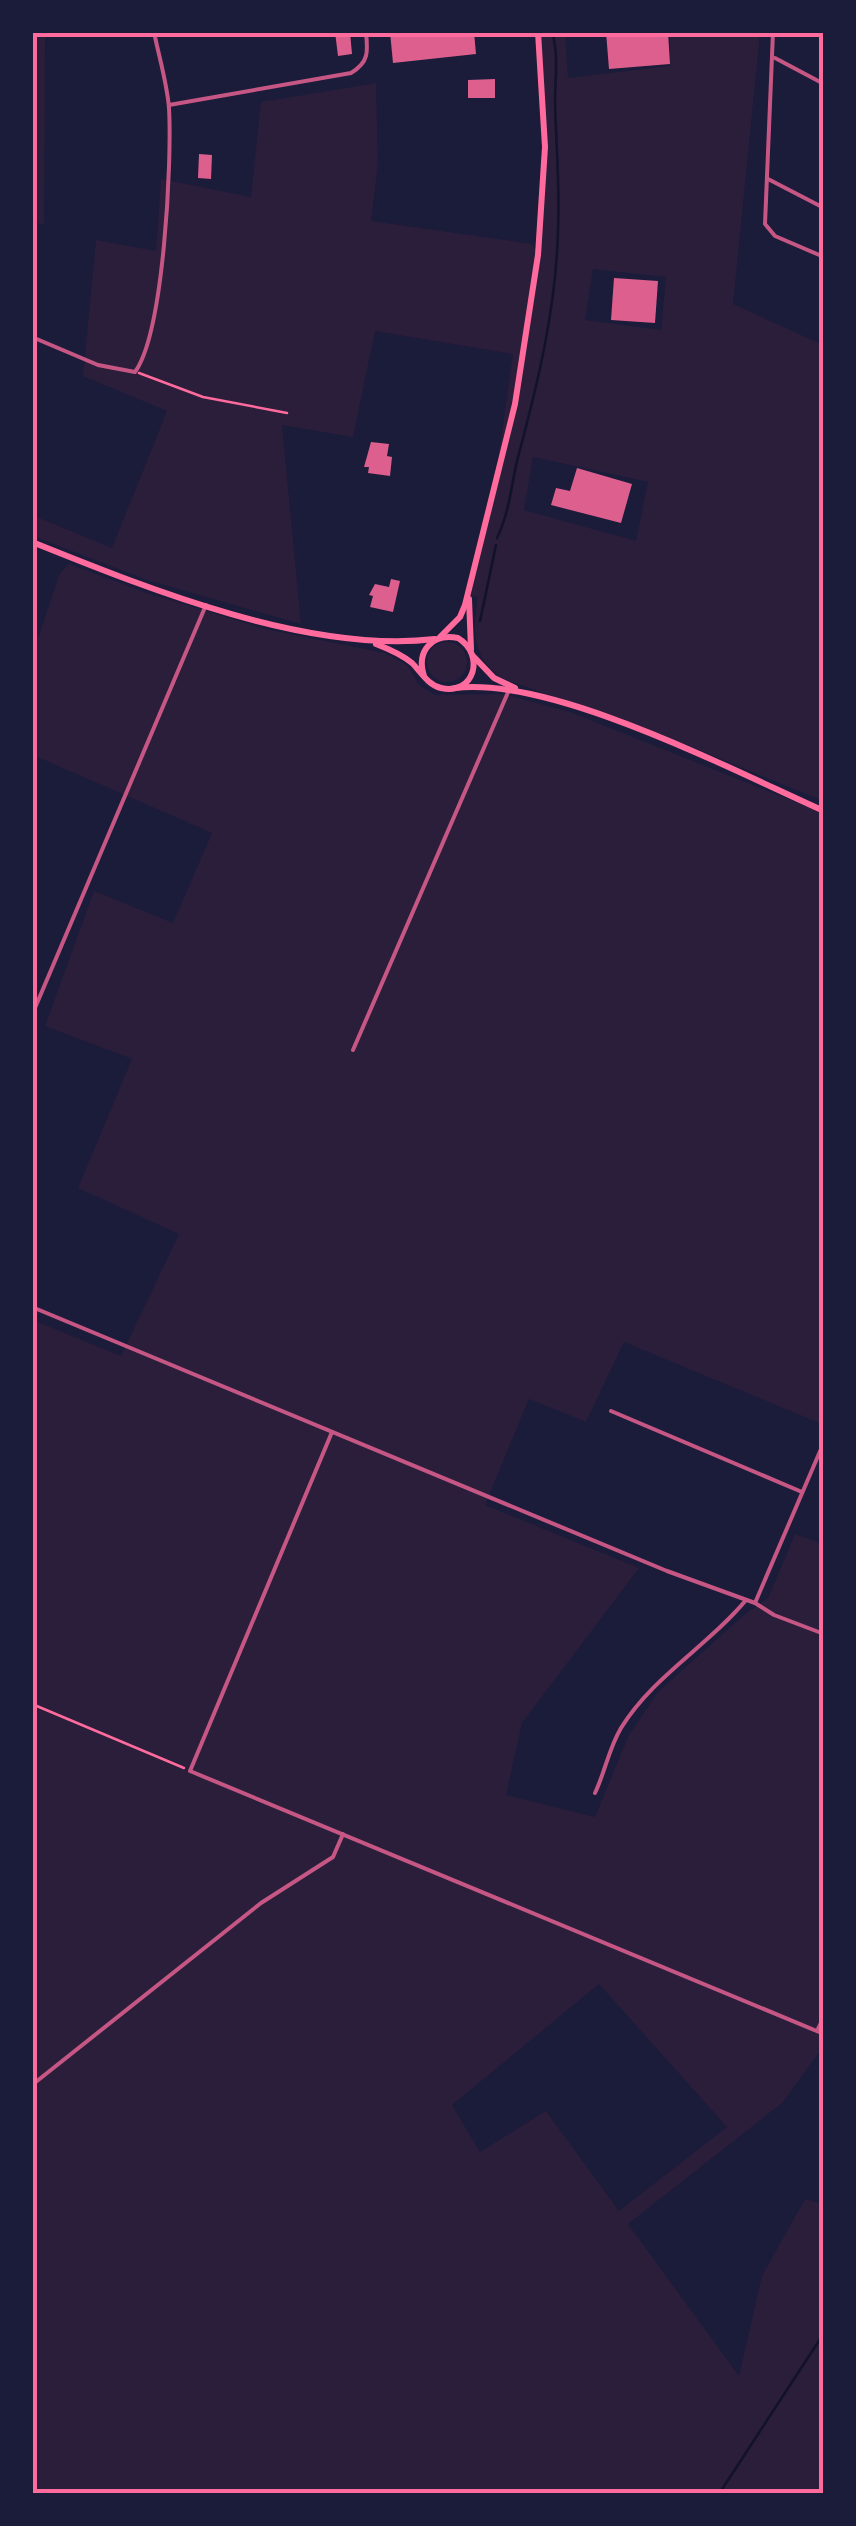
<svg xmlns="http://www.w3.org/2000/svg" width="856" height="2526" font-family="'Times New Roman',serif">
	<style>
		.green { fill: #2a1e3b; fill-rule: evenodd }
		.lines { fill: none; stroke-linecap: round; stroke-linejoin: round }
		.stream { stroke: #12122b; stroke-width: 2.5 }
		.building { fill: #dd5f8e }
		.path { stroke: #ff6b9d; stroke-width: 2.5 }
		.minor { stroke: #c65784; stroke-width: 4 }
		.secondary { stroke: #ff6b9d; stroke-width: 6 }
		.primary { stroke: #ff6b9d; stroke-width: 6 }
		.neatline { fill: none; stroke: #ff6b9d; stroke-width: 4 }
	</style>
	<rect width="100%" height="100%" fill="#1b1b3a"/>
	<g class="green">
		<path d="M33 32 45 33 44 225 33 222Z"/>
		<path d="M536 33H565L568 78 670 66V33H760L733 304 823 345V801L646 728 504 679C472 660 472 630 478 597L465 594 498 461 513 354 375 331 353 437 282 425 301 624 147 580 33 536 32 515 112 548 167 411 83 376 96 240 156 251 161 179 251 197 261 102 376 83 378 163 371 221 532 244 537 253 545 147ZM593 269 666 277 661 330 585 320ZM533 457 648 482 636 541 524 510Z"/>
		<path d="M69 564 144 592 265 629 385 653 408 666 419 685 435 695 503 694 570 712 823 813 822 1424 624 1342 586 1422 529 1399 485 1505 639 1568 522 1723 506 1795 595 1817 628 1737 658 1692 744 1615 768 1598 795 1534 823 1544V2047L782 2103 628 2224 739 2376 762 2276 805 2199 823 2204V2493H33V1320L121 1356 179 1234 78 1188 132 1059 45 1026 94 891 173 923 212 833 33 755 32 636 38 638 60 573ZM599 1984 727 2127 619 2211 546 2111 480 2152 452 2105Z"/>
		<circle cx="447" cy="662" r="20"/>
	</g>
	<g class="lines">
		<g class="stream">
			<path d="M497 538C510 511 511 485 518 457 538 383 556 308 558 231 560 187 556 144 555 101 555 77 559 56 552 32"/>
			<path d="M480 621 496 545"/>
			<path d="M719 2494 824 2333"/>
		</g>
	</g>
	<g class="building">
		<path d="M335 32H350L352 54 338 56Z"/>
		<path d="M390 32H474L476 54 393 63Z"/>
		<path d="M606 32H668L670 64 609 69Z"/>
		<path d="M495 79V98H468V80Z"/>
		<path d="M199 154 212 155 211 179 198 178Z"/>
		<path d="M614 278 658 281 655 323 611 320Z"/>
		<path d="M371 442 389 444 387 456 392 457 390 476 368 473 369 467H364Z"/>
		<path d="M577 468 632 484 621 523 551 505 556 488 570 491Z"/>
		<path d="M391 579 400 581 393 612 370 607 373 596 369 595 375 584 389 587Z"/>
	</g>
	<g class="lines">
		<g class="path">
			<path d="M139 373 203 397 287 413"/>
			<path d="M32 1704 184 1768"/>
		</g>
		<g class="minor">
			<path d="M773 32 765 224 775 236 824 257"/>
			<path d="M775 58 824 84"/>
			<path d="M169 105 351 73C369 62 368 52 366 32"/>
			<path d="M768 179 824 208"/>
			<path d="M32 337 98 365 135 372C164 332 172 161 169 108 167 83 159 57 154 32"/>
			<path d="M32 1015 206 605"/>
			<path d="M353 1050 509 690"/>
			<path d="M32 1307 667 1571 755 1603 774 1615 824 1634"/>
			<path d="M611 1411 802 1492"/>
			<path d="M332 1432 190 1771 824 2034"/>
			<path d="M755 1603 824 1442"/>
			<path d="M595 1793C605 1772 609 1748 621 1728 653 1676 708 1646 746 1600"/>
			<path d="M818 2029 824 2017"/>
			<path d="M32 2085 261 1903 333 1857 343 1834"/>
		</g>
		<g class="secondary">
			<path d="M469 599 471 649"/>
			<path d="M440 637 460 617 465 605 515 404 538 255 545 147 538 32"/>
		</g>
		<g class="primary">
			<path d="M32 542C149 589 309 654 435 639"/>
			<path d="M376 644C389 649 401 654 412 663 421 672 428 685 441 688 474 696 486 655 458 638 432 633 416 651 424 676"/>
			<path d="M474 657 494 678 515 688"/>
			<path d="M455 688C552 676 732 770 824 811"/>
		</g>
	</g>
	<rect width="856" height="2526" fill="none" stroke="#1b1b3a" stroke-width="70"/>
	<rect x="35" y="35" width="786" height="2456" class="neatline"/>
</svg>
